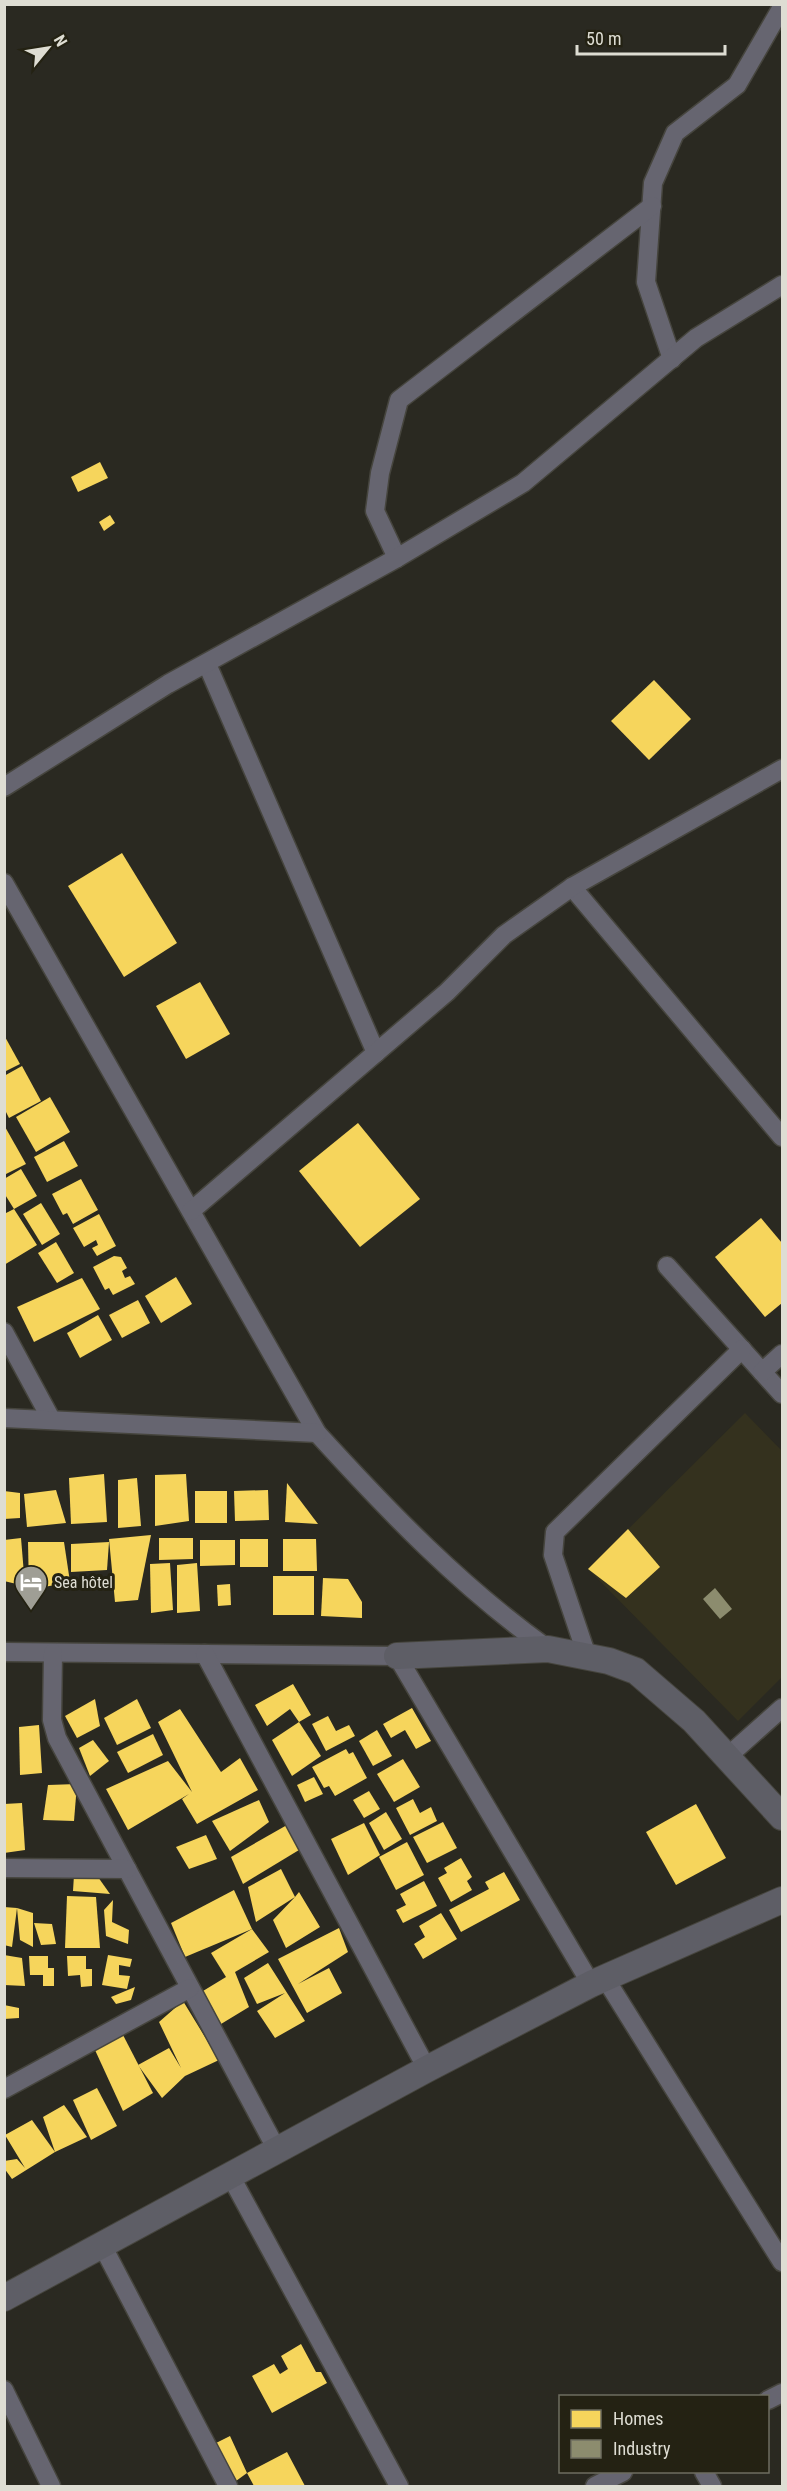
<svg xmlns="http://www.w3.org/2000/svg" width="787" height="2491" font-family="'Roboto Condensed',sans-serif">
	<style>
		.built { fill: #34311e }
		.homes { fill: #f6d55c }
		.industry { fill: #8c8c6e }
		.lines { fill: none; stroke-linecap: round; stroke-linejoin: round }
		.street-casing { stroke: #46453e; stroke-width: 21 }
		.secondary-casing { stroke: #46453e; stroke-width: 28 }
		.street { stroke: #666570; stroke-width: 18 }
		.secondary { stroke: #5e5e66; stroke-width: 26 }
		.labels { text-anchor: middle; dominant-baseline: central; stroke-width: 6; stroke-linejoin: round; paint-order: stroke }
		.poi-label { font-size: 16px; fill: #deddd3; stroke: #242213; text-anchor: start }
	</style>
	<rect width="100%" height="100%" fill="#2a2921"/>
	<path class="built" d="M745 1413 782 1451V1677L738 1721 588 1569Z"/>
	<g class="homes">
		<path d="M100 462 108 478 78 492 71 477Z"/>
		<path d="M110 515 115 523 104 531 99 522Z"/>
		<path d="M654 680 691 719 649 760 611 721Z"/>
		<path d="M122 853 177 943 124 977 68 886Z"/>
		<path d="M200 982 230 1034 186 1059 156 1006Z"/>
		<path d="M4 1035 20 1064 4 1072Z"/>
		<path d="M22 1066 41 1101 9 1118 4 1108V1076Z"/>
		<path d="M50 1097 70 1132 36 1152 16 1117Z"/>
		<path d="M358 1123 420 1199 360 1247 299 1171Z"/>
		<path d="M4 1125 26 1164 4 1175Z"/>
		<path d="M64 1141 78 1166 47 1182 34 1157Z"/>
		<path d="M21 1169 37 1196 14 1209 37 1245 4 1265V1214L14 1209 4 1193V1179Z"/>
		<path d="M81 1179 98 1210 73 1224 67 1213 63 1215 52 1194Z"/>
		<path d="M41 1203 60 1234 42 1245 23 1214Z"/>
		<path d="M99 1214 116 1246 97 1256 92 1248 98 1245 96 1240 84 1247 73 1228Z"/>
		<path d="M761 1218 782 1243V1303L765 1317 715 1257Z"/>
		<path d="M56 1242 74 1273 57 1283 38 1253Z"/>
		<path d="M114 1256 121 1257 127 1268 122 1271 125 1278 130 1276 135 1284 113 1295 109 1288 105 1290 93 1267Z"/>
		<path d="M176 1277 192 1304 161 1323 145 1296Z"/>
		<path d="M82 1278 100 1309 34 1342 17 1307Z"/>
		<path d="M138 1300 150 1323 122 1338 109 1315Z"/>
		<path d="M98 1315 112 1340 80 1358 67 1333Z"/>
		<path d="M104 1474 107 1522 71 1524 69 1478Z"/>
		<path d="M186 1474 189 1521 155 1526V1475Z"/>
		<path d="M137 1478 141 1526 118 1528V1480Z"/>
		<path d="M287 1483 318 1524 285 1522Z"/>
		<path d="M56 1490 66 1523 27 1527 24 1494Z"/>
		<path d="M268 1490 269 1520 235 1521 234 1491Z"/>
		<path d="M4 1491 20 1493V1518L4 1519Z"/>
		<rect x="195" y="1491" width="32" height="32"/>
		<path d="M628 1529 660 1567 626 1598 588 1569Z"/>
		<path d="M151 1535 138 1600 115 1602 109 1539Z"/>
		<path d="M21 1538 25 1586 4 1581V1540Z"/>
		<path d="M159 1538H193V1559L159 1560Z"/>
		<rect x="240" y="1539" width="28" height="28"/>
		<path d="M283 1539H316L317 1571H283Z"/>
		<path d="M200 1540H235V1565L200 1566Z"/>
		<path d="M28 1542H64L70 1582 29 1590Z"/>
		<path d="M109 1542 107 1570 71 1572V1544Z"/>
		<path d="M170 1563 173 1610 151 1613 150 1564Z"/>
		<path d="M197 1563 200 1611 177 1613V1565Z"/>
		<rect x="273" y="1576" width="41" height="39"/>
		<path d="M323 1578 348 1579 362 1602V1618L321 1616Z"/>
		<path d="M230 1584 231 1605 218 1606 217 1585Z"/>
		<path d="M293 1684 311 1715 299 1722 290 1709 267 1726 255 1705Z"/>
		<path d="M95 1699 100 1726 77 1738 65 1716Z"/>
		<path d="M137 1699 151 1728 117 1745 104 1718Z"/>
		<path d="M412 1708 431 1741 416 1749 405 1730 391 1738 383 1724Z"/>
		<path d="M180 1709 221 1772 240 1758 258 1790 197 1824 182 1799 189 1794 128 1830 106 1789 168 1761 192 1792 158 1722Z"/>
		<path d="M328 1716 336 1731 349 1725 355 1736 326 1751 312 1724Z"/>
		<path d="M299 1722 321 1756 292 1776 272 1740Z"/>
		<path d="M39 1725 42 1773 20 1775 19 1727Z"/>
		<path d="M377 1730 392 1756 373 1766 359 1741Z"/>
		<path d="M153 1734 163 1755 128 1773 117 1752Z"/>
		<path d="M93 1740 109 1761 90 1776 79 1748Z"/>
		<path d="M346 1749 349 1754 353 1752 367 1778 335 1796 329 1786 324 1788 312 1767Z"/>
		<path d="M403 1759 420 1787 394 1802 377 1774Z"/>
		<path d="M314 1777 323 1794 305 1802 297 1785Z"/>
		<path d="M77 1784 74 1821 43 1820 48 1785Z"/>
		<path d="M369 1791 380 1809 364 1818 353 1800Z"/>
		<path d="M413 1799 420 1813 431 1807 437 1821 410 1835 396 1808Z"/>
		<path d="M259 1800 269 1822 230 1851 212 1821Z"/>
		<path d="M22 1803 25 1850 4 1853V1804Z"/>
		<path d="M696 1804 726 1858 676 1885 646 1832Z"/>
		<path d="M386 1812 402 1839 384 1850 369 1823Z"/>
		<path d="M443 1822 457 1848 427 1863 413 1837Z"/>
		<path d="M364 1823 380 1855 348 1875 331 1839Z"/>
		<path d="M287 1825 299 1850 243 1884 231 1857Z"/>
		<path d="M206 1835 217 1859 189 1869 176 1847Z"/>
		<path d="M407 1842 424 1875 396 1890 379 1857Z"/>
		<path d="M461 1858 472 1877 467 1881 472 1890 451 1902 438 1878 447 1873 444 1868Z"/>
		<path d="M281 1869 295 1897 299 1892 320 1927 286 1948 273 1920 295 1897 256 1922 248 1887Z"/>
		<path d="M504 1872 520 1900 461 1932 449 1910 489 1889 485 1882Z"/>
		<path d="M74 1875 98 1877 110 1894 73 1891Z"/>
		<path d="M424 1881 437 1906 403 1923 396 1910 406 1905 400 1894Z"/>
		<path d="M234 1890 252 1929 185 1957 171 1923Z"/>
		<path d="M67 1896 96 1897 100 1948H65Z"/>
		<path d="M113 1900 112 1922 129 1930 128 1944 106 1936 104 1910Z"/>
		<path d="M4 1907 17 1908 33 1913V1947L20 1940 17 1908 12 1947 4 1945Z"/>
		<path d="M441 1913 457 1939 423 1959 414 1944 425 1937 419 1926Z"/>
		<path d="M34 1923 52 1924 56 1944 41 1945Z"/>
		<path d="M339 1928 348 1952 298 1984 329 1968 342 1993 307 2013 278 1959Z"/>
		<path d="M252 1929 269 1952 235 1972 249 2007 221 2024 203 1991 226 1977 211 1953Z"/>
		<path d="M4 1955 22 1958 25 1986 4 1985Z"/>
		<path d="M108 1955 132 1959 130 1967 119 1965V1975L130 1976 127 1989 102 1985Z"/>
		<path d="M29 1956H48V1968H54V1986H43V1975H30Z"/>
		<path d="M67 1956H86V1969H92V1986L81 1987 80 1975 68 1976Z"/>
		<path d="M268 1963 305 2021 275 2038 257 2011 285 1993 257 2004 244 1978Z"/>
		<path d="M135 1987 131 2000 116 2004 111 1997Z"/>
		<path d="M183 2001 219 2060 185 2076 162 2098 138 2065 169 2048 181 2068 159 2022Z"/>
		<path d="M4 2005 19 2008V2018L4 2019Z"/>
		<path d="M123 2035 153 2093 123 2111 95 2050Z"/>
		<path d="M97 2088 117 2126 91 2140 73 2100Z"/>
		<path d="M64 2105 87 2137 55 2152 12 2179 4 2168V2161L17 2159 25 2168 5 2135 32 2120 55 2152 43 2117Z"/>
		<path d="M301 2344 316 2372H321L327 2383 272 2413 252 2376 274 2364 280 2374 288 2369 281 2356Z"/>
		<path d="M230 2436 247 2473 287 2452 305 2486H254L247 2473 236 2481 216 2443Z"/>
	</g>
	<path class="industry" d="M715 1588 732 1609 720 1619 703 1599Z"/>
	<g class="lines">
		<defs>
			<g id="street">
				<path d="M672 359 646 282 653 183 675 133 737 85 782 7"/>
				<path d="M397 558 375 511 380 473 399 400 652 206"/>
				<path d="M207 664 376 1053"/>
				<path d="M4 787 168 684 397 558 523 483 696 338 782 285"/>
				<path d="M4 883 317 1433C388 1511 461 1587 548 1649"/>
				<path d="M572 887 782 1137"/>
				<path d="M191 1211 447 992 504 935 572 887 782 769"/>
				<path d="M667 1266 782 1394"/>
				<path d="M4 1332 51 1419"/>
				<path d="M762 1372 782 1354"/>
				<path d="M4 1418 317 1433"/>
				<path d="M4 1652 397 1656 591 1984"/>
				<path d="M53 1653 52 1720 57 1738 277 2150"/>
				<path d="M205 1654 427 2069"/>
				<path d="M587 1656 553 1555 555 1532 742 1349"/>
				<path d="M727 1757 782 1708"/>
				<path d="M4 1868 127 1869"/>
				<path d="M605 1978 782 2262"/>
				<path d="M4 2089 190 1988"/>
				<path d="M230 2175 399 2486"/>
				<path d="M102 2245 228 2486"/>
				<path d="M4 2390 51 2486"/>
				<path d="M768 2400 782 2393"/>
				<path d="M704 2472 712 2486"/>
				<path d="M595 2486 623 2472"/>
			</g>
			<g id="secondary">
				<path d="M397 1656 548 1649 609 1661 636 1671 694 1721 782 1817"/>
				<path d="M4 2298 427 2069 591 1984 782 1900"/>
			</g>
		</defs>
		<use href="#street" class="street-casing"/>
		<use href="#secondary" class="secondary-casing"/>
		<use href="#street" class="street"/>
		<use href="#secondary" class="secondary"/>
	</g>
	<defs>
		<symbol id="hotel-pin" viewBox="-11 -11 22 30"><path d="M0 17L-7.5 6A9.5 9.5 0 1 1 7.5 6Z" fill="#9f9e95" stroke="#242213"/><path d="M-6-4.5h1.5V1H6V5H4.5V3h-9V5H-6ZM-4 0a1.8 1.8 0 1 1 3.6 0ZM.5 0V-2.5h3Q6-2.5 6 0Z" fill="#fff"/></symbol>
	</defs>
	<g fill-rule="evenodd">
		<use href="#hotel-pin" x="12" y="1563" width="38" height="52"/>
	</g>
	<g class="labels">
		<g class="poi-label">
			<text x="54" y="1582">Sea hôtel</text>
		</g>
	</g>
	<rect width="787" height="2491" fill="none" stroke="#deddd3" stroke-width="12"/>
	<rect x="559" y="2395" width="210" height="78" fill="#242213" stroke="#6e6d60" stroke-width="1.5"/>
	<rect x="571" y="2410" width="30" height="18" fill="#f6d55c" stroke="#6e6d60" stroke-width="1.5"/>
	<text x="613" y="2425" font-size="18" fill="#deddd3">Homes</text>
	<rect x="571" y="2440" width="30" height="18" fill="#8c8c6e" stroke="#6e6d60" stroke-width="1.5"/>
	<text x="613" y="2455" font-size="18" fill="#deddd3">Industry</text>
	<g transform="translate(48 48) rotate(60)" stroke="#242213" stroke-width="4.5" paint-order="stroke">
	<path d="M0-4.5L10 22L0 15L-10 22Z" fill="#deddd3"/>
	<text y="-9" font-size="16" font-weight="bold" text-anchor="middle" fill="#deddd3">N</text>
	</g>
	<path d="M577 45v9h148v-9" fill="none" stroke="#deddd3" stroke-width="3"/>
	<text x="586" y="45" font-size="18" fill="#deddd3" stroke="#242213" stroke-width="4.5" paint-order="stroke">50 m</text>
</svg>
